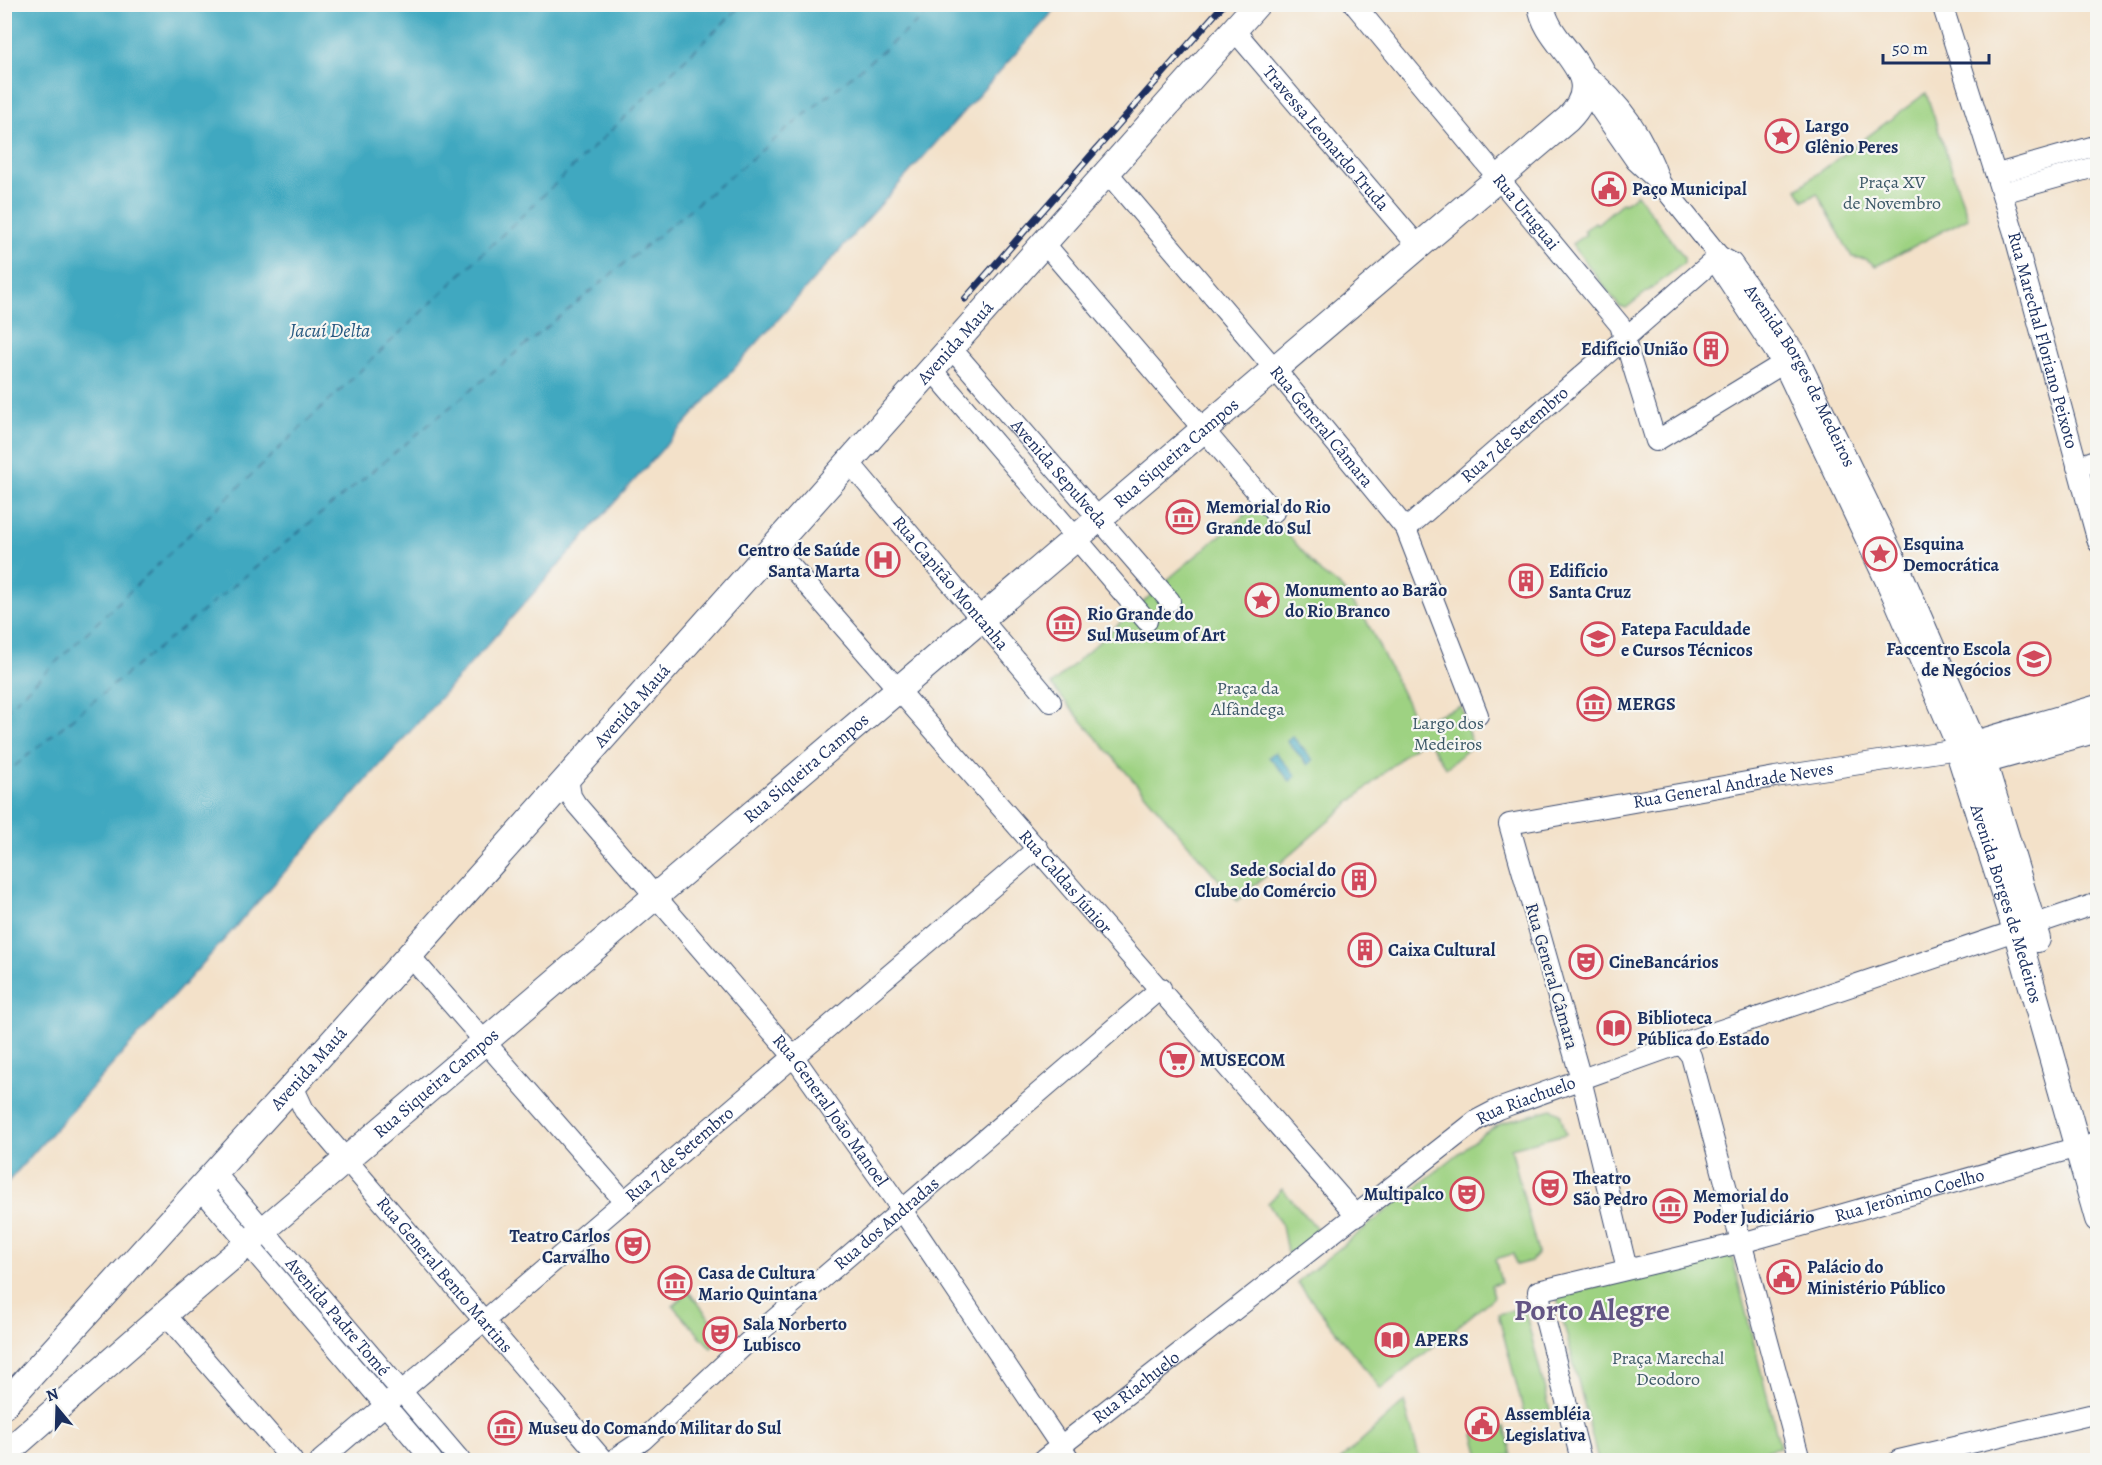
<svg xmlns="http://www.w3.org/2000/svg" width="2102" height="1465" font-family="Alegreya,serif">
	<style>
		.green { fill: #9ed282; stroke: #5c8070; stroke-width: 1.5 }
		.water { fill: #40a8c0; stroke: #2e6c8f; stroke-width: 1.5 }
		.lines { fill: none; stroke-linecap: round; stroke-linejoin: round }
		.ferry { stroke: #285980; stroke-width: 1.5; stroke-dasharray: 8 6; stroke-linecap: butt }
		.minor-casing { stroke: #3b4a6e; stroke-width: 22 }
		.major-casing { stroke: #3b4a6e; stroke-width: 28 }
		.minor { stroke: #fff; stroke-width: 20 }
		.major { stroke: #fff; stroke-width: 26 }
		.rail-casing { stroke: #1b2f5e; stroke-width: 7 }
		.rail { stroke: #f6f6f2; stroke-width: 4.5; stroke-dasharray: 14; stroke-linecap: butt }
		.labels { text-anchor: middle; dominant-baseline: central; stroke-width: 4.5; stroke-linejoin: round; paint-order: stroke }
		.poi-label { font-size: 18px; font-weight: bold; fill: #1b2f5e; stroke: #f6f6f2; text-anchor: start }
		.street-label { font-size: 18px; fill: #1b2f5e; stroke: #f6f6f2 }
		.park-label { font-size: 18px; fill: #3c5867; stroke: #f6f6f2 }
		.water-label { font-size: 20px; font-style: italic; fill: #285980; stroke: #f6f6f2 }
		.town-label { font-size: 30px; font-weight: bold; fill: #635584; stroke: #f6f6f2 }
	</style>
	<rect width="100%" height="100%" fill="#f6f6f2"/>
	<filter id="ink" filterUnits="userSpaceOnUse"><feTurbulence type="fractalNoise" baseFrequency=".0167" numOctaves="2"/><feDisplacementMap in="SourceGraphic" scale="12" xChannelSelector="R" yChannelSelector="G"/><feConvolveMatrix kernelMatrix="1 2 1 2 8 2 1 2 1" color-interpolation-filters="sRGB"/></filter>
	<filter id="wash" filterUnits="userSpaceOnUse"><feTurbulence type="fractalNoise" baseFrequency=".008" numOctaves="4" result="noise"/><feDisplacementMap in="SourceGraphic" scale="24" xChannelSelector="R" yChannelSelector="G"/><feGaussianBlur stdDeviation="1.35" result="paint"/><feColorMatrix in="noise" values="0 0 0 0 0 0 0 0 0 0 0 0 0 0 0 0 0 1.4 0 .05"/><feComposite in="paint" operator="in"/></filter>
	<g filter="url(#wash)">
		<rect width="100%" height="100%" fill="#f3e1c9"/>
		<g class="green">
			<path d="M1926 93 1968 218 1876 266 1866 259 1852 257 1817 193 1804 201 1797 189Z"/>
			<path d="M1637 194 1684 257V263L1626 308 1619 306 1572 244 1586 234 1584 231 1595 222 1597 224 1623 202 1625 203Z"/>
			<path d="M1260 502 1321 573 1341 587 1366 620 1417 723 1461 706 1472 746 1446 768 1425 737 1237 901 1051 685 1173 575Z"/>
			<path d="M1552 1109 1560 1113 1566 1134 1511 1148 1538 1253 1531 1261 1516 1265 1513 1254 1495 1259 1501 1282 1491 1285 1494 1297 1381 1389 1297 1282 1483 1134 1502 1123Z"/>
			<path d="M1282 1189 1322 1234 1288 1257 1282 1226 1268 1203Z"/>
			<path d="M1731 1253 1780 1447 1727 1460H1598L1557 1297Z"/>
			<path d="M689 1292 724 1336 711 1348 673 1306Z"/>
			<path d="M1524 1307 1551 1414 1526 1421 1498 1314Z"/>
			<path d="M1404 1402 1420 1460H1340Z"/>
			<path d="M1505 1427 1512 1455 1481 1460 1474 1434Z"/>
		</g>
		<g class="water">
			<path d="M5 4 1059 5 5 1185 4 5Z"/>
			<path d="M1292 736 1313 760 1308 765 1287 741Z"/>
			<path d="M1275 752 1296 776 1290 781 1269 757Z"/>
		</g>
		<g class="lines">
			<g class="ferry">
				<path d="M4 712 743 4"/>
				<path d="M4 775 939 4"/>
			</g>
		</g>
	</g>
	<g filter="url(#ink)">
		<g class="lines">
			<defs>
				<g id="minor">
					<path id="s1" d="M1354 4 1620 325 1656 441 1792 358"/>
					<path id="s2" d="M1942 4 2014 233 2098 542"/>
					<path id="s3" d="M1234 30 1418 246"/>
					<path id="s4" d="M1582 74 1600 109 1636 161 1661 184 1719 256 1732 263 1797 355 1902 572 1976 742"/>
					<path d="M1586 75C1621 102 1646 140 1660 182"/>
					<path id="s5" d="M1107 172 1274 368 1406 529 1478 715"/>
					<path d="M1997 174 2098 145"/>
					<path d="M2002 193 2098 166"/>
					<path d="M1044 243 1274 512"/>
					<path id="s6" d="M951 348 1170 601"/>
					<path d="M932 370 1147 621"/>
					<path id="s7" d="M849 462 1051 702"/>
					<path d="M2077 467 2098 459"/>
					<path id="s8" d="M1406 529 1719 256"/>
					<path id="s9" d="M774 547 1357 1216"/>
					<path id="s10" d="M568 778 571 796 576 804 794 1057 902 1210 1070 1460"/>
					<path d="M409 955 625 1202"/>
					<path d="M1677 1045 1685 1048 1691 1056 1800 1460"/>
					<path id="s11" d="M293 1086 304 1110 603 1460"/>
					<path d="M2094 1142 2098 1141"/>
					<path id="s12" d="M215 1173 460 1460"/>
					<path d="M201 1189 432 1460"/>
					<path id="s13" d="M1627 1269 1581 1079 1509 824 1775 777 1958 749 1892 595 1783 364 1721 270 1719 256"/>
					<path d="M165 1314 292 1460"/>
					<path id="s14" d="M321 1460 1038 848"/>
					<path id="s15" d="M613 1460 643 1440 748 1342 1161 988"/>
					<path id="s16" d="M1043 1460 1477 1120 1498 1109 1694 1039 2098 903"/>
					<path id="s17" d="M1581 1460 1538 1291 1752 1240 2078 1147"/>
					<path d="M1899 1460 2098 1413"/>
				</g>
				<g id="major">
					<path id="s18" d="M2098 708 1958 749 2016 930 2098 1219"/>
					<path d="M2037 939 1983 761 2098 729"/>
					<path id="s19" d="M4 1405 293 1086 1257 4"/>
					<path id="s20" d="M4 1455 165 1314 1568 119C1614 72 1546 50 1541 4"/>
				</g>
			</defs>
			<use href="#minor" class="minor-casing"/>
			<use href="#major" class="major-casing"/>
			<use href="#minor" class="minor"/>
			<use href="#major" class="major"/>
			<defs>
				<path id="rail" d="M965 299 1224 4"/>
			</defs>
			<use href="#rail" class="rail-casing"/>
			<use href="#rail" class="rail"/>
		</g>
	</g>
	<defs>
		<symbol id="sight-ring" viewBox="-11 -11 22 22"><circle r="9.5" fill="#f6f6f2" stroke="#d1495b" stroke-width="1.5"/><path d="M0-6L1.8-2.2L6-1.7L2.9 1.2L3.7 5.4L0 3.3L-3.7 5.4L-2.9 1.2L-6-1.7L-1.8-2.2Z" fill="#d1495b"/></symbol>
		<symbol id="civic-ring" viewBox="-11 -11 22 22"><circle r="9.5" fill="#f6f6f2" stroke="#d1495b" stroke-width="1.5"/><path d="M-.6-6.5H3V-4.5H.6V-3L4-1V1h2V6H-6V1h2V-1L-.6-3ZM-1.2 2.5V6h2.4V2.5Z" fill="#d1495b"/></symbol>
		<symbol id="building-ring" viewBox="-11 -11 22 22"><circle r="9.5" fill="#f6f6f2" stroke="#d1495b" stroke-width="1.5"/><path d="M-4-6H4V6H1V3H-1V6H-4ZM-2.5-4.3h1.7v1.8h-1.7ZM.8-4.3h1.7v1.8H.8ZM-2.5-1h1.7V.8h-1.7ZM.8-1h1.7V.8H.8Z" fill="#d1495b"/></symbol>
		<symbol id="museum-ring" viewBox="-11 -11 22 22"><circle r="9.5" fill="#f6f6f2" stroke="#d1495b" stroke-width="1.5"/><path d="M0-6L6-3V-2H-6V-3ZM-5-1h2V3h-2ZM-1-1h2V3h-2ZM3-1h2V3H3ZM-6 4H6V6H-6Z" fill="#d1495b"/></symbol>
		<symbol id="hospital-ring" viewBox="-11 -11 22 22"><circle r="9.5" fill="#f6f6f2" stroke="#d1495b" stroke-width="1.5"/><path d="M-5-5h3v3.5h4V-5h3V5h-3V1.5h-4V5h-3Z" fill="#d1495b"/></symbol>
		<symbol id="university-ring" viewBox="-11 -11 22 22"><circle r="9.5" fill="#f6f6f2" stroke="#d1495b" stroke-width="1.5"/><path d="M0-5L7-2L0 1L-7-2ZM-4 1L0 2.5L4 1V4Q0 6-4 4Z" fill="#d1495b"/></symbol>
		<symbol id="theatre-ring" viewBox="-11 -11 22 22"><circle r="9.5" fill="#f6f6f2" stroke="#d1495b" stroke-width="1.5"/><path d="M-5-5.5Q0-4 5-5.5V0Q5 5 0 6Q-5 5-5 0ZM-3.3-2.5H-1v1.5H-3.3ZM1-2.5H3.3v1.5H1ZM-2.8 1Q0 5.5 2.8 1Z" fill="#d1495b"/></symbol>
		<symbol id="library-ring" viewBox="-11 -11 22 22"><circle r="9.5" fill="#f6f6f2" stroke="#d1495b" stroke-width="1.5"/><path d="M-6-4Q-3-5.5-.7-3.5V5Q-3 3-6 4ZM6-4Q3-5.5 .7-3.5V5Q3 3 6 4Z" fill="#d1495b"/></symbol>
		<symbol id="supermarket-ring" viewBox="-11 -11 22 22"><circle r="9.5" fill="#f6f6f2" stroke="#d1495b" stroke-width="1.5"/><path d="M-6-5.5h2.5l.6 2H6L4.5 2H-2.5L-4.4-4H-6ZM-1.5 3.2a1.3 1.3 0 1 0 .1 0ZM3 3.2a1.3 1.3 0 1 0 .1 0Z" fill="#d1495b"/></symbol>
	</defs>
	<g fill-rule="evenodd">
		<use href="#sight-ring" x="1763" y="117" width="38" height="38"/>
		<use href="#civic-ring" x="1590" y="170" width="38" height="38"/>
		<use href="#building-ring" x="1692" y="330" width="38" height="38"/>
		<use href="#museum-ring" x="1164" y="498" width="38" height="38"/>
		<use href="#sight-ring" x="1861" y="535" width="38" height="38"/>
		<use href="#hospital-ring" x="864" y="541" width="38" height="38"/>
		<use href="#building-ring" x="1507" y="562" width="38" height="38"/>
		<use href="#sight-ring" x="1243" y="581" width="38" height="38"/>
		<use href="#museum-ring" x="1045" y="605" width="38" height="38"/>
		<use href="#university-ring" x="1579" y="620" width="38" height="38"/>
		<use href="#university-ring" x="2015" y="640" width="38" height="38"/>
		<use href="#museum-ring" x="1575" y="685" width="38" height="38"/>
		<use href="#building-ring" x="1340" y="861" width="38" height="38"/>
		<use href="#building-ring" x="1346" y="931" width="38" height="38"/>
		<use href="#theatre-ring" x="1567" y="943" width="38" height="38"/>
		<use href="#library-ring" x="1595" y="1009" width="38" height="38"/>
		<use href="#supermarket-ring" x="1158" y="1041" width="38" height="38"/>
		<use href="#theatre-ring" x="1531" y="1169" width="38" height="38"/>
		<use href="#theatre-ring" x="1448" y="1175" width="38" height="38"/>
		<use href="#museum-ring" x="1651" y="1187" width="38" height="38"/>
		<use href="#theatre-ring" x="614" y="1227" width="38" height="38"/>
		<use href="#civic-ring" x="1765" y="1258" width="38" height="38"/>
		<use href="#museum-ring" x="656" y="1264" width="38" height="38"/>
		<use href="#theatre-ring" x="701" y="1315" width="38" height="38"/>
		<use href="#library-ring" x="1373" y="1321" width="38" height="38"/>
		<use href="#civic-ring" x="1463" y="1405" width="38" height="38"/>
		<use href="#museum-ring" x="486" y="1409" width="38" height="38"/>
	</g>
	<g class="labels">
		<g class="poi-label">
			<text x="1805" y="126">Largo<tspan x="1805" dy="21">Glênio Peres</tspan></text>
			<text x="1632" y="189">Paço Municipal</text>
			<text x="1688" y="349" text-anchor="end">Edifício União</text>
			<text x="1206" y="507">Memorial do Rio<tspan x="1206" dy="21">Grande do Sul</tspan></text>
			<text x="1903" y="544">Esquina<tspan x="1903" dy="21">Democrática</tspan></text>
			<text x="860" y="550" text-anchor="end">Centro de Saúde<tspan x="860" dy="21">Santa Marta</tspan></text>
			<text x="1549" y="571">Edifício<tspan x="1549" dy="21">Santa Cruz</tspan></text>
			<text x="1285" y="590">Monumento ao Barão<tspan x="1285" dy="21">do Rio Branco</tspan></text>
			<text x="1087" y="614">Rio Grande do<tspan x="1087" dy="21">Sul Museum of Art</tspan></text>
			<text x="1621" y="629">Fatepa Faculdade<tspan x="1621" dy="21">e Cursos Técnicos</tspan></text>
			<text x="2011" y="649" text-anchor="end">Faccentro Escola<tspan x="2011" dy="21">de Negócios</tspan></text>
			<text x="1617" y="704">MERGS</text>
			<text x="1336" y="870" text-anchor="end">Sede Social do<tspan x="1336" dy="21">Clube do Comércio</tspan></text>
			<text x="1388" y="950">Caixa Cultural</text>
			<text x="1609" y="962">CineBancários</text>
			<text x="1637" y="1018">Biblioteca<tspan x="1637" dy="21">Pública do Estado</tspan></text>
			<text x="1200" y="1060">MUSECOM</text>
			<text x="1573" y="1178">Theatro<tspan x="1573" dy="21">São Pedro</tspan></text>
			<text x="1444" y="1194" text-anchor="end">Multipalco</text>
			<text x="1693" y="1196">Memorial do<tspan x="1693" dy="21">Poder Judiciário</tspan></text>
			<text x="610" y="1236" text-anchor="end">Teatro Carlos<tspan x="610" dy="21">Carvalho</tspan></text>
			<text x="1807" y="1267">Palácio do<tspan x="1807" dy="21">Ministério Público</tspan></text>
			<text x="698" y="1273">Casa de Cultura<tspan x="698" dy="21">Mario Quintana</tspan></text>
			<text x="743" y="1324">Sala Norberto<tspan x="743" dy="21">Lubisco</tspan></text>
			<text x="1415" y="1340">APERS</text>
			<text x="1505" y="1414">Assembléia<tspan x="1505" dy="21">Legislativa</tspan></text>
			<text x="528" y="1428">Museu do Comando Militar do Sul</text>
		</g>
		<g class="street-label">
			<text stroke="none"><textPath href="#s3" startOffset="142">Travessa Leonardo Truda</textPath></text>
			<text stroke="none"><textPath href="#s1" startOffset="270">Rua Uruguai</textPath></text>
			<text stroke="none"><textPath href="#s2" startOffset="351">Rua Marechal Floriano Peixoto</textPath></text>
			<text stroke="none"><textPath href="#s19" startOffset="1426">Avenida Mauá</textPath></text>
			<text stroke="none"><textPath href="#s4" startOffset="376">Avenida Borges de Medeiros</textPath></text>
			<text stroke="none"><textPath href="#s5" startOffset="333">Rua General Câmara</textPath></text>
			<text stroke="none"><textPath href="#s8" startOffset="144">Rua 7 de Setembro</textPath></text>
			<text stroke="none"><textPath href="#s20" startOffset="1542">Rua Siqueira Campos</textPath></text>
			<text stroke="none"><textPath href="#s6" startOffset="166">Avenida Sepulveda</textPath></text>
			<text stroke="none"><textPath href="#s7" startOffset="158">Rua Capitão Montanha</textPath></text>
			<text stroke="none"><textPath href="#s19" startOffset="940">Avenida Mauá</textPath></text>
			<text stroke="none"><textPath href="#s20" startOffset="1056">Rua Siqueira Campos</textPath></text>
			<text stroke="none"><textPath href="#s13" startOffset="688">Rua General Andrade Neves</textPath></text>
			<text stroke="none"><textPath href="#s9" startOffset="444">Rua Caldas Júnior</textPath></text>
			<text stroke="none"><textPath href="#s18" startOffset="308">Avenida Borges de Medeiros</textPath></text>
			<text transform="translate(1552 976) rotate(74)">Rua General Câmara</text>
			<text stroke="none"><textPath href="#s19" startOffset="454">Avenida Mauá</textPath></text>
			<text stroke="none"><textPath href="#s20" startOffset="570">Rua Siqueira Campos</textPath></text>
			<text stroke="none"><textPath href="#s16" startOffset="604">Rua Riachuelo</textPath></text>
			<text stroke="none"><textPath href="#s10" startOffset="426">Rua General João Manoel</textPath></text>
			<text stroke="none"><textPath href="#s14" startOffset="471">Rua 7 de Setembro</textPath></text>
			<text stroke="none"><textPath href="#s17" startOffset="558">Rua Jerônimo Coelho</textPath></text>
			<text stroke="none"><textPath href="#s15" startOffset="362">Rua dos Andradas</textPath></text>
			<text stroke="none"><textPath href="#s11" startOffset="243">Rua General Bento Martins</textPath></text>
			<text stroke="none"><textPath href="#s12" startOffset="189">Avenida Padre Tomé</textPath></text>
			<text stroke="none"><textPath href="#s16" startOffset="118">Rua Riachuelo</textPath></text>
		</g>
		<g class="park-label">
			<text x="1892" y="182">Praça XV<tspan x="1892" dy="21">de Novembro</tspan></text>
			<text x="1248" y="688">Praça da<tspan x="1248" dy="21">Alfândega</tspan></text>
			<text x="1448" y="723">Largo dos<tspan x="1448" dy="21">Medeiros</tspan></text>
			<text x="1668" y="1358">Praça Marechal<tspan x="1668" dy="21">Deodoro</tspan></text>
		</g>
		<g class="water-label">
			<text x="330" y="330">Jacuí Delta</text>
		</g>
		<g class="town-label">
			<text x="1592" y="1310">Porto Alegre</text>
		</g>
	</g>
	<rect width="2102" height="1465" fill="none" stroke="#f6f6f2" stroke-width="24"/>
	<g transform="translate(57 1408) rotate(341)" stroke="#f6f6f2" stroke-width="4.5" paint-order="stroke">
	<path d="M0-4.5L10 22L0 15L-10 22Z" fill="#1b2f5e"/>
	<text y="-9" font-size="16" font-weight="bold" text-anchor="middle" fill="#1b2f5e">N</text>
	</g>
	<path d="M1883 54v9h106v-9" fill="none" stroke="#1b2f5e" stroke-width="3"/>
	<text x="1892" y="54" font-size="18" fill="#1b2f5e" stroke="#f6f6f2" stroke-width="4.5" paint-order="stroke">50 m</text>
</svg>
